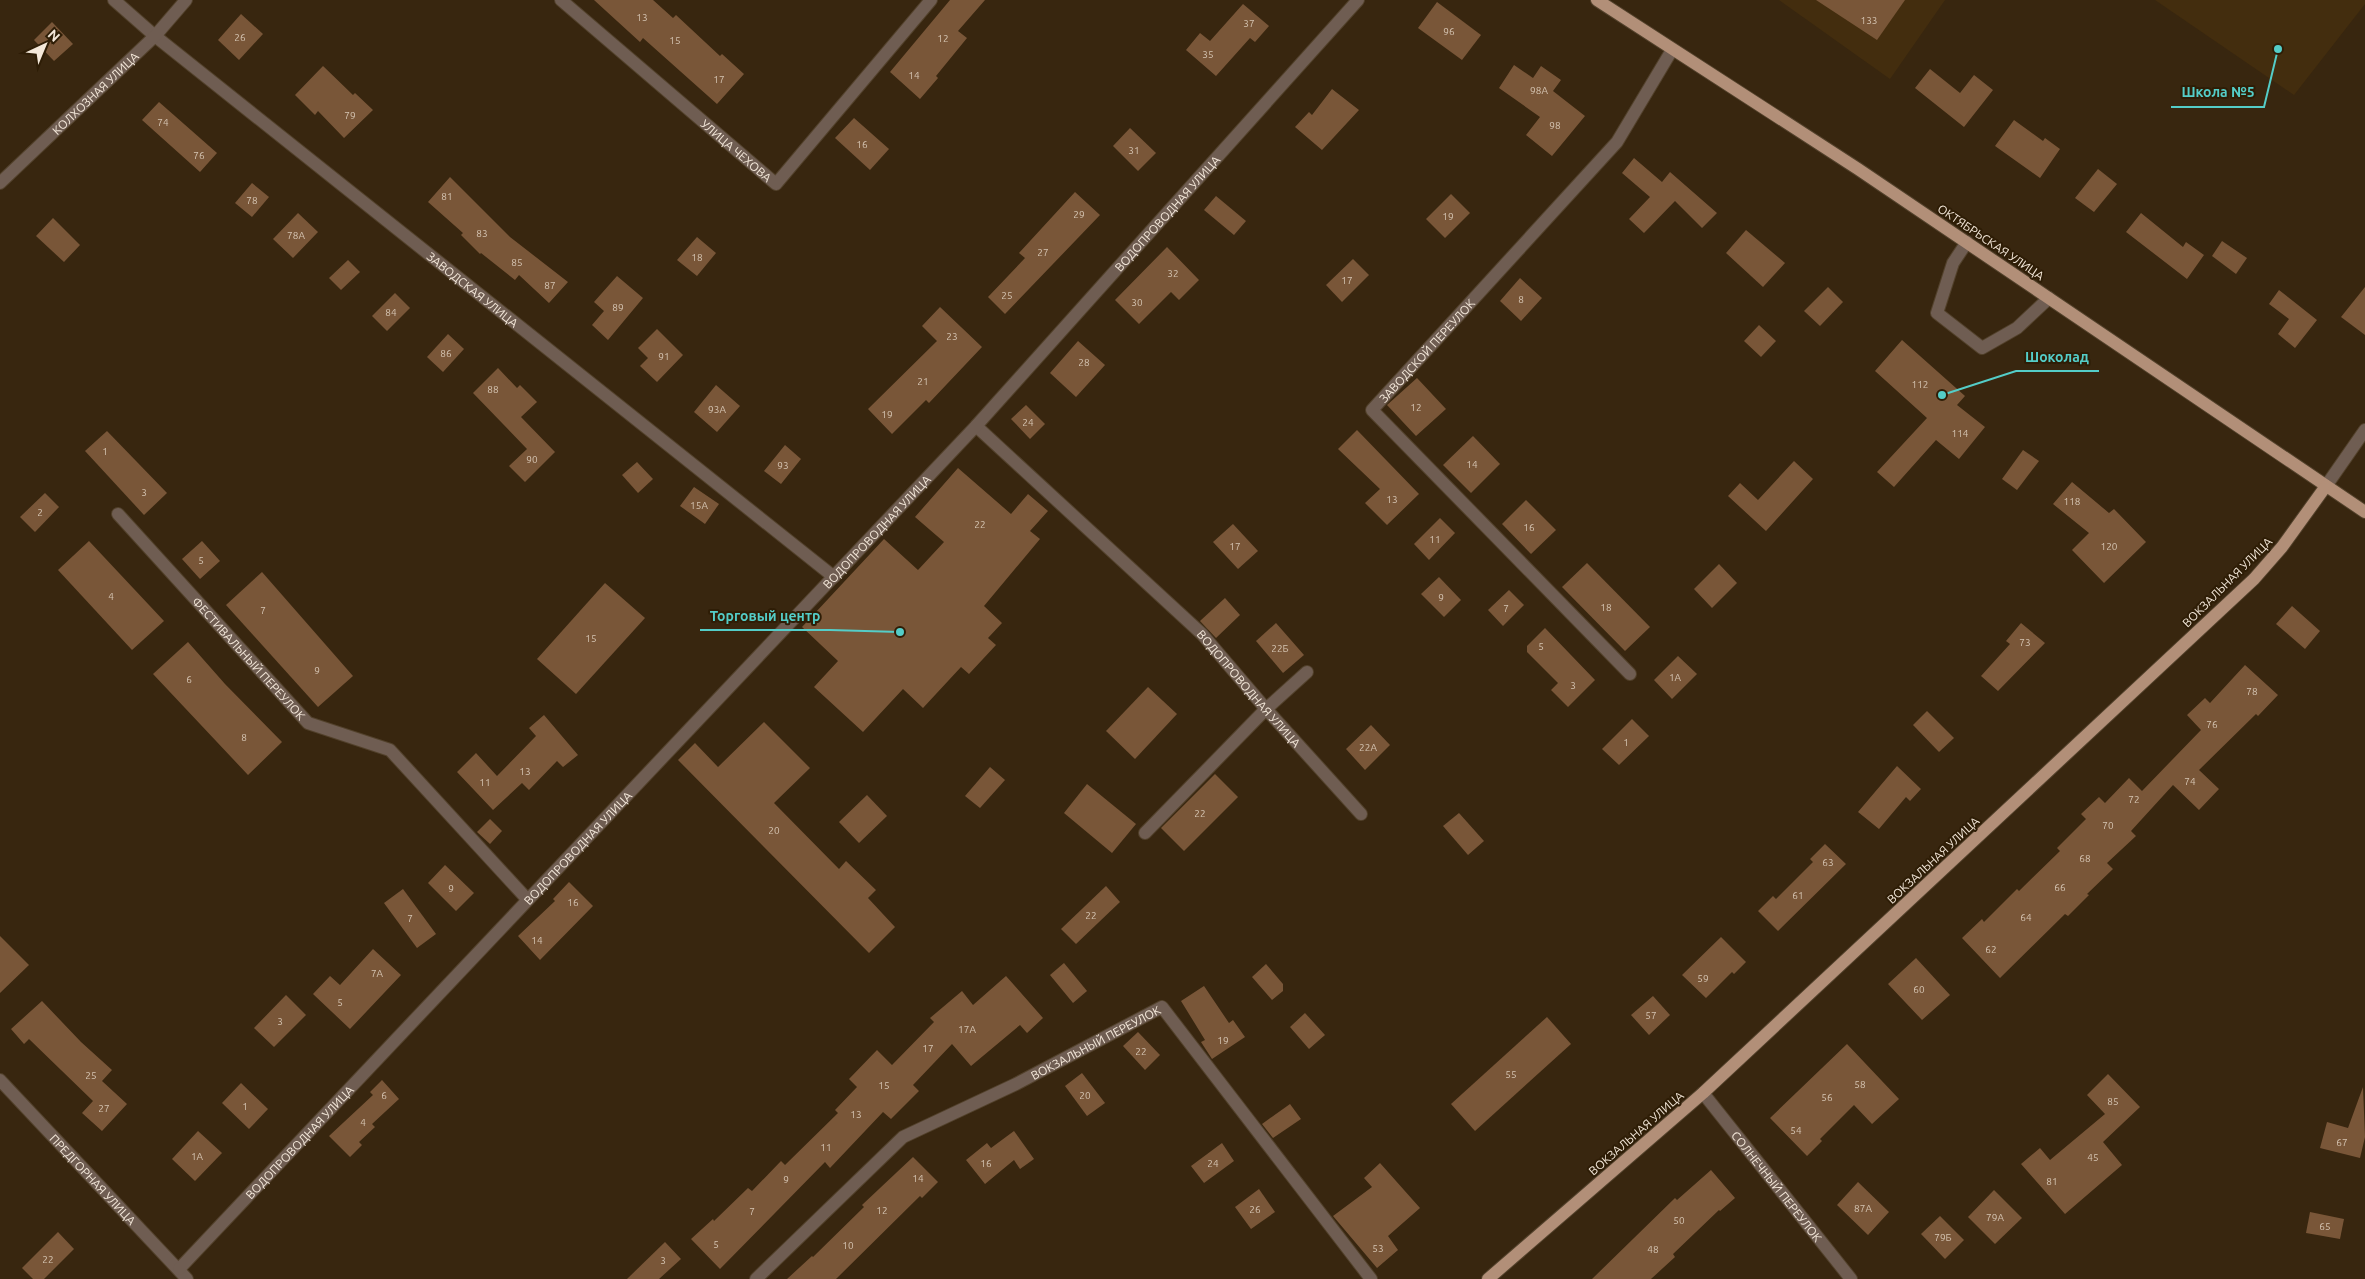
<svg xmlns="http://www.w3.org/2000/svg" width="2365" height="1279" font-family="Ubuntu,sans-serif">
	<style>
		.built { fill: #432d0e }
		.building { fill: #795638 }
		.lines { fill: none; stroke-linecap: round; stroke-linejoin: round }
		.minor-casing { stroke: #52412b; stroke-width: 14 }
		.major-casing { stroke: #52412b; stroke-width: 14 }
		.minor { stroke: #6f5d52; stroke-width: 12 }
		.major { stroke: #b28f78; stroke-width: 12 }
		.labels { text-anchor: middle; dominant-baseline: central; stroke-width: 4; stroke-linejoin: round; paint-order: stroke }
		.number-label { font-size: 10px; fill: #d5c4b2 }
		.street-label { font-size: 12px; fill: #f4e8da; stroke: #2e1d06 }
		.leader { fill: none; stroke: #54cdc8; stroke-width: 2 }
		.callout-dot { fill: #54cdc8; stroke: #2e1d06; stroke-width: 2 }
		.callout-label { font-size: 14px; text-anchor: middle; font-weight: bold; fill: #54cdc8; stroke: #2e1d06; stroke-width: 4; stroke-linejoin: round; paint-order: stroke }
	</style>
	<rect width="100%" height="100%" fill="#38260f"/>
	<g class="built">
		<path d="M1779 0H1945L1890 79Z"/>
		<path d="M2155 0H2365V4L2294 95Z"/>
	</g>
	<g class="building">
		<path d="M594 0H653L673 18 676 15 720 56 722 54 744 74 717 104 643 38 640 42Z"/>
		<path d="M950 0H985L958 31 967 38 936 76 938 78 920 99 890 72Z"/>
		<path d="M1816 0H1905L1877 40Z"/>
		<path d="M1437 2 1481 35 1462 60 1418 28Z"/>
		<path d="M1243 4 1269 26 1255 42 1250 38 1216 76 1186 50 1200 33 1210 41Z"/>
		<path d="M241 14 263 34 239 60 218 40Z"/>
		<path d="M52 22 73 44 54 61 34 40Z"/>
		<path d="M1514 65 1533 78 1541 66 1561 80 1553 91 1585 116 1552 156 1526 135 1540 117 1499 88Z"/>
		<path d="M323 66 353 95 355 93 373 110 344 138 318 111 315 115 295 95Z"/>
		<path d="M1930 69 1960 93 1974 75 1993 90 1964 127 1915 88Z"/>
		<path d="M1332 89 1359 110 1322 150 1295 127 1309 112 1312 115Z"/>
		<path d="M159 102 217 153 200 172 142 120Z"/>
		<path d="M854 118 889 149 870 170 835 138Z"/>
		<path d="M2014 120 2043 141 2045 138 2060 149 2040 178 1995 146Z"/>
		<path d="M1130 128 1156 153 1138 171 1113 146Z"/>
		<path d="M1634 158 1662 182 1670 172 1717 213 1702 228 1675 201 1644 233 1629 219 1650 197 1622 173Z"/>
		<path d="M2098 169 2117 184 2094 212 2075 198Z"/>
		<path d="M450 177 510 237 568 282 549 303 519 275 515 280 481 253 480 254 461 235 463 233 428 202Z"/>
		<path d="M252 183 269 197 252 217 235 203Z"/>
		<path d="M1075 192 1100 215 1005 314 988 297 1025 258 1019 253Z"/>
		<path d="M1451 194 1470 213 1445 238 1426 219Z"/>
		<path d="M1216 196 1246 221 1234 235 1204 210Z"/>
		<path d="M298 213 318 232 293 258 273 239Z"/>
		<path d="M2141 213 2183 247 2186 242 2204 255 2187 279 2126 232Z"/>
		<path d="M53 218 80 245 64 262 36 236Z"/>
		<path d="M1746 230 1785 263 1763 287 1726 253Z"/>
		<path d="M697 237 716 253 697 276 677 260Z"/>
		<path d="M2222 241 2247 258 2236 274 2212 256Z"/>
		<path d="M1167 247 1199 280 1179 300 1171 292 1139 324 1115 300Z"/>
		<path d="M1353 259 1369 275 1342 302 1326 285Z"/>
		<path d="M348 260 360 272 341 290 329 278Z"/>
		<path d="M617 276 643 298 608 340 592 325 604 311 594 302Z"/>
		<path d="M1520 278 1542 298 1521 321 1500 301Z"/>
		<path d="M1828 287 1843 302 1820 326 1804 311Z"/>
		<path d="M2365 287V335L2341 317Z"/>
		<path d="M2279 290 2317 320 2295 348 2278 334 2289 319 2269 304Z"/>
		<path d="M395 293 410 308 387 331 372 316Z"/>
		<path d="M940 307 982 347 929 403 926 400 892 434 868 409 937 341 922 326Z"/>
		<path d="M1759 325 1776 341 1761 357 1744 341Z"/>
		<path d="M657 329 683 355 657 382 640 366 648 358 638 348Z"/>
		<path d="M448 334 464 349 443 372 427 357Z"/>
		<path d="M1902 340 1965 396 1957 405 1985 427 1959 459 1936 440 1894 487 1877 472 1927 418 1875 371Z"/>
		<path d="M1078 341 1105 365 1076 397 1050 373Z"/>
		<path d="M498 368 517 388 520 385 537 402 521 417 555 452 525 482 509 466 527 449 473 393Z"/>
		<path d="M1417 378 1446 409 1416 436 1387 405Z"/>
		<path d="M716 385 740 406 717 432 694 412Z"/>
		<path d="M1026 405 1045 424 1030 439 1011 419Z"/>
		<path d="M1357 430 1419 494 1387 525 1365 503 1380 489 1338 449Z"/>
		<path d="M107 431 167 493 144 515 85 451Z"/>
		<path d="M1473 436 1500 464 1471 493 1443 465Z"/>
		<path d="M785 445 801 459 781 484 764 471Z"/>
		<path d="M2023 450 2039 461 2017 490 2002 479Z"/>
		<path d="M1794 461 1813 479 1766 531 1728 496 1740 483 1758 500Z"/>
		<path d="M637 462 653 479 638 493 622 475Z"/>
		<path d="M958 468 1011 514 1028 494 1048 511 1030 531 1040 539 984 606 1002 623 988 638 996 645 969 674 961 667 923 708 903 689 863 732 814 687 838 661 802 627 884 539 918 570 944 542 915 517Z"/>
		<path d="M2072 482 2109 513 2114 509 2146 542 2104 583 2072 550 2089 533 2053 504Z"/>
		<path d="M694 487 719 504 705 524 680 506Z"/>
		<path d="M45 493 59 507 35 532 20 517Z"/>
		<path d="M1526 500 1556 530 1531 554 1502 524Z"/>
		<path d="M1440 518 1455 533 1429 560 1414 544Z"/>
		<path d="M1233 524 1258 551 1238 569 1213 542Z"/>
		<path d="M89 541 164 621 132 650 58 570Z"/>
		<path d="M202 541 220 561 200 579 182 559Z"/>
		<path d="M1587 563 1650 627 1625 651 1562 587Z"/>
		<path d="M1719 564 1737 583 1712 608 1694 589Z"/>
		<path d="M262 572 353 676 318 707 226 605Z"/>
		<path d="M1439 577 1461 600 1444 617 1421 594Z"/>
		<path d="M605 583 645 618 576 694 537 659Z"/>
		<path d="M1509 590 1524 605 1503 626 1488 610Z"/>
		<path d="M1225 598 1240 615 1216 638 1200 621Z"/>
		<path d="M2292 606 2320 631 2305 649 2276 624Z"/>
		<path d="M1276 623 1304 655 1283 673 1256 641Z"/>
		<path d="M2021 623 2045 643 1998 691 1981 676 2010 644 2006 641Z"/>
		<path d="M1545 628 1595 680 1568 707 1551 690 1558 683 1527 652V646Z"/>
		<path d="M188 642 225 684 282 742 248 775 153 674Z"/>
		<path d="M1678 656 1697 674 1672 699 1654 680Z"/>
		<path d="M2245 665 2278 695 2258 716 2256 714 2199 770 2219 789 2199 810 2173 785 2131 831 2136 836 2107 863 2113 869 2087 894 2089 895 2068 916 2065 914 2000 978 1962 938 1982 919 1984 922 2017 889 2019 891 2060 851 2057 848 2086 819 2081 814 2099 797 2105 803 2129 778 2142 791 2201 730 2187 715 2205 698 2210 703Z"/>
		<path d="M1148 687 1177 714 1135 759 1106 731Z"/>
		<path d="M1927 711 1954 738 1939 752 1913 725Z"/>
		<path d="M544 715 578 755 563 767 557 761 529 790 522 783 493 810 457 772 476 753 497 776 536 736 529 728Z"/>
		<path d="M1632 719 1649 736 1619 765 1602 749Z"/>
		<path d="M764 722 810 768 774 803 839 869 846 861 876 890 868 898 895 927 869 953 678 760 695 743 718 767Z"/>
		<path d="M1371 725 1390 745 1365 770 1346 749Z"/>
		<path d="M1897 766 1921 789 1910 801 1906 797 1879 829 1858 812Z"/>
		<path d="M990 767 1005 780 980 808 965 796Z"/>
		<path d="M1215 774 1238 797 1184 851 1161 828Z"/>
		<path d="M1087 784 1136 824 1112 853 1064 813Z"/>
		<path d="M867 795 887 816 859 843 839 822Z"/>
		<path d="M1459 813 1484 841 1468 855 1443 826Z"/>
		<path d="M490 819 502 831 490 844 477 832Z"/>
		<path d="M1825 844 1846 864 1778 931 1758 911 1773 896 1776 899 1813 862 1810 859Z"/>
		<path d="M445 865 474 893 456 911 428 883Z"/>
		<path d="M569 882 593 906 540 960 518 936 555 901 553 899Z"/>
		<path d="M1106 886 1120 902 1076 944 1061 929Z"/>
		<path d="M403 889 436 934 417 948 384 903Z"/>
		<path d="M0 936 29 965 0 993Z"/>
		<path d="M1721 937 1746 962 1734 974 1732 972 1706 998 1682 975Z"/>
		<path d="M373 949 401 975 350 1029 313 994 330 976 340 985Z"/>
		<path d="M1916 958 1950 995 1922 1020 1888 984Z"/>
		<path d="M1064 963 1087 991 1073 1003 1050 975Z"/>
		<path d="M1266 964 1283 984V991L1272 1000 1252 977Z"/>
		<path d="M1006 976 1043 1018 1027 1033 1020 1025 971 1066 952 1044 913 1085 919 1091 891 1119 883 1112 830 1168 825 1162 720 1269 691 1239 713 1219 714 1221 748 1188 752 1191 781 1161 785 1165 838 1113 835 1110 857 1087 849 1079 877 1050 892 1065 934 1022 930 1018 962 991 973 1005Z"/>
		<path d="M1204 986 1229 1023 1233 1020 1245 1037 1212 1059 1201 1042 1205 1040 1181 1001Z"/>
		<path d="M286 995 306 1015 274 1047 254 1028Z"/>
		<path d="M1653 996 1670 1015 1649 1035 1631 1015Z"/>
		<path d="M42 1001 81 1042 112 1070 102 1081 127 1104 102 1131 82 1113 93 1101 29 1039 24 1044 11 1029Z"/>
		<path d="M1305 1013 1325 1035 1309 1049 1290 1027Z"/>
		<path d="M1547 1017 1571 1044 1475 1131 1451 1104Z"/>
		<path d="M1138 1032 1160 1055 1145 1070 1123 1046Z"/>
		<path d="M1847 1044 1899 1099 1872 1124 1854 1105 1820 1139 1822 1141 1807 1156 1770 1118Z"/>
		<path d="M1082 1073 1105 1103 1087 1116 1065 1086Z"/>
		<path d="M2108 1074 2140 1107 2103 1142 2122 1165 2065 1214 2021 1164 2040 1148 2050 1160 2105 1114 2087 1095Z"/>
		<path d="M382 1080 399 1099 372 1124 375 1127 359 1142 362 1145 350 1157 329 1136 373 1095 370 1092Z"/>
		<path d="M241 1083 268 1109 249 1129 222 1103Z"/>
		<path d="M2363 1087 2365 1137 2360 1158 2320 1148 2327 1122 2348 1128Z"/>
		<path d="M1290 1104 1301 1119 1273 1138 1262 1124Z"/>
		<path d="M198 1131 222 1153 195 1181 172 1159Z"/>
		<path d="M1014 1131 1034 1159 1020 1169 1014 1160 985 1184 966 1160 987 1143 991 1148Z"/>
		<path d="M1222 1143 1234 1161 1204 1183 1191 1166Z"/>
		<path d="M913 1157 938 1182 922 1198 920 1196 836 1279H787L812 1256 813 1257 864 1207 862 1205Z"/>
		<path d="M1380 1163 1420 1208 1388 1236 1398 1250 1377 1268 1333 1216 1372 1187 1364 1178Z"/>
		<path d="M1711 1170 1735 1198 1720 1211 1719 1210 1673 1254 1675 1257 1651 1279H1592L1675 1198 1677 1200Z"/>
		<path d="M1858 1182 1889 1212 1868 1235 1837 1205Z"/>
		<path d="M1259 1189 1275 1212 1251 1229 1235 1207Z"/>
		<path d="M1994 1190 2022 1218 1995 1244 1968 1217Z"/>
		<path d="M2310 1212 2344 1219 2340 1239 2306 1233Z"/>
		<path d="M1940 1216 1964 1240 1945 1259 1921 1234Z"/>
		<path d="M58 1232 74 1249 44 1279H33L22 1268Z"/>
		<path d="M665 1242 681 1259 659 1279H627Z"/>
	</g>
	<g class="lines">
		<defs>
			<g id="minor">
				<path id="s1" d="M114 0 155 36 834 577"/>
				<path id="s2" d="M561 0 776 184 931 0"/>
				<path id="s3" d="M0 183 155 36 186 0"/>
				<path d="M1967 242 1953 263 1937 313 1982 348 2017 328 2049 298"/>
				<path id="s4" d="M976 426 1202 634 1266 709 1361 814"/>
				<path d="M2326 486 2365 430"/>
				<path id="s5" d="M118 514 308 723 390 750 527 899"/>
				<path id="s6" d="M1630 674 1372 410 1617 142 1672 50"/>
				<path d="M1145 833 1266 709 1307 672"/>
				<path id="s7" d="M0 1080 187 1279"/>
				<path id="s8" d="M1703 1093 1851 1279"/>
				<path id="s9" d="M179 1269 976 426 1358 0"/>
				<path id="s10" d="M756 1279 903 1137 1016 1084 1162 1007 1371 1279"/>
			</g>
			<g id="major">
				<path d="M1597 0 1858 169 2365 512"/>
				<path d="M1488 1279 1703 1093 2254 579 2282 547 2326 486"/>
			</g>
		</defs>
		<use href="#minor" class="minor-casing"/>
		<use href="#major" class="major-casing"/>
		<use href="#minor" class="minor"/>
		<use href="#major" class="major"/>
	</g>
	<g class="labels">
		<g class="number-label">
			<text x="642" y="17">13</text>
			<text x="1869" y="20">133</text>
			<text x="1249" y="23">37</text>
			<text x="1449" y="31">96</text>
			<text x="240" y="37">26</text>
			<text x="943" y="38">12</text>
			<text x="675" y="40">15</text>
			<text x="1208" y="54">35</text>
			<text x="914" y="75">14</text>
			<text x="719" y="79">17</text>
			<text x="1539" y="90">98А</text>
			<text x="350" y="115">79</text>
			<text x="163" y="122">74</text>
			<text x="1555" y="125">98</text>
			<text x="862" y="144">16</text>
			<text x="1134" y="150">31</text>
			<text x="199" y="155">76</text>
			<text x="447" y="196">81</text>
			<text x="252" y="200">78</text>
			<text x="1079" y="214">29</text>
			<text x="1448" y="216">19</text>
			<text x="482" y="233">83</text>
			<text x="296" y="235">78А</text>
			<text x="1043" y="252">27</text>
			<text x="697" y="257">18</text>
			<text x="517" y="262">85</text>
			<text x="1173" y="273">32</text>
			<text x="1347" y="280">17</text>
			<text x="550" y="285">87</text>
			<text x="1007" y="295">25</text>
			<text x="1521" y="299">8</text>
			<text x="1137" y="302">30</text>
			<text x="618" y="307">89</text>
			<text x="391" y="312">84</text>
			<text x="952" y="336">23</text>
			<text x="446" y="353">86</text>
			<text x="664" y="356">91</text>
			<text x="1084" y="362">28</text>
			<text x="923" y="381">21</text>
			<text x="1920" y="384">112</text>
			<text x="493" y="389">88</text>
			<text x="1416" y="407">12</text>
			<text x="717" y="409">93А</text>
			<text x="887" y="414">19</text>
			<text x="1028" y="422">24</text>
			<text x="1960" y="433">114</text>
			<text x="105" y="451">1</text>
			<text x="532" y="459">90</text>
			<text x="1472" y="464">14</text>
			<text x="783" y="465">93</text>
			<text x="144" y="492">3</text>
			<text x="1392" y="499">13</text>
			<text x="2072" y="501">118</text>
			<text x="699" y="505">15А</text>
			<text x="40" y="512">2</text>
			<text x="980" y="524">22</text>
			<text x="1529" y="527">16</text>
			<text x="1435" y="539">11</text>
			<text x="1235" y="546">17</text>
			<text x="2109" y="546">120</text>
			<text x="201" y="560">5</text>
			<text x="111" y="596">4</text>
			<text x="1441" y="597">9</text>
			<text x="1606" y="607">18</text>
			<text x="1506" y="608">7</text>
			<text x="263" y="610">7</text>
			<text x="591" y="638">15</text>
			<text x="2025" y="642">73</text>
			<text x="1541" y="646">5</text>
			<text x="1280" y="648">22Б</text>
			<text x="317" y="670">9</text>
			<text x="1675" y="677">1А</text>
			<text x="189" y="679">6</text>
			<text x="1573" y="685">3</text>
			<text x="2252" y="691">78</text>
			<text x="2212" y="724">76</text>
			<text x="244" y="737">8</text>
			<text x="1626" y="742">1</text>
			<text x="1368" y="747">22А</text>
			<text x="525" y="771">13</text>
			<text x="2190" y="781">74</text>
			<text x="485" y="782">11</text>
			<text x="2134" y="799">72</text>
			<text x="1200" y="813">22</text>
			<text x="2108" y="825">70</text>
			<text x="774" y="830">20</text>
			<text x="2085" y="858">68</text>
			<text x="1828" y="862">63</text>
			<text x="2060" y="887">66</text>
			<text x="451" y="888">9</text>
			<text x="1798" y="895">61</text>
			<text x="573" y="902">16</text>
			<text x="1091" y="915">22</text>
			<text x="2026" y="917">64</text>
			<text x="410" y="918">7</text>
			<text x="537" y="940">14</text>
			<text x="1991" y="949">62</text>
			<text x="377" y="973">7А</text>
			<text x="1703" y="978">59</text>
			<text x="1919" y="989">60</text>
			<text x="340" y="1002">5</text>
			<text x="1651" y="1015">57</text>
			<text x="280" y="1021">3</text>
			<text x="967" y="1029">17А</text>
			<text x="1223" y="1040">19</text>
			<text x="928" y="1048">17</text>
			<text x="1141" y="1051">22</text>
			<text x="1511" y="1074">55</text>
			<text x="91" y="1075">25</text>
			<text x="1860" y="1084">58</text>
			<text x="884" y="1085">15</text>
			<text x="384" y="1095">6</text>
			<text x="1085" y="1095">20</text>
			<text x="1827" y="1097">56</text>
			<text x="2113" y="1101">85</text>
			<text x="245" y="1106">1</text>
			<text x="104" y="1108">27</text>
			<text x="856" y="1114">13</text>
			<text x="363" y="1122">4</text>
			<text x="1796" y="1130">54</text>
			<text x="2342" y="1142">67</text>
			<text x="826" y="1147">11</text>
			<text x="197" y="1156">1А</text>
			<text x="2093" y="1157">45</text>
			<text x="986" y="1163">16</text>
			<text x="1213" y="1163">24</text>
			<text x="918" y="1178">14</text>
			<text x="786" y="1179">9</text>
			<text x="2052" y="1181">81</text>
			<text x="1863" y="1208">87А</text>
			<text x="1255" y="1209">26</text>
			<text x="882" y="1210">12</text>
			<text x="752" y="1211">7</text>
			<text x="1995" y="1217">79А</text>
			<text x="1679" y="1220">50</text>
			<text x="2325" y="1226">65</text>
			<text x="1943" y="1237">79Б</text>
			<text x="716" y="1244">5</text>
			<text x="848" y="1245">10</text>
			<text x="1378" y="1248">53</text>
			<text x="1653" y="1249">48</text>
			<text x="48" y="1259">22</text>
			<text x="663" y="1260">3</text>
		</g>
		<g class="street-label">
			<text stroke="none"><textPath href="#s3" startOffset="131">КОЛХОЗНАЯ УЛИЦА</textPath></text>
			<text stroke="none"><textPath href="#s2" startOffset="231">УЛИЦА ЧЕХОВА</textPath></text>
			<text stroke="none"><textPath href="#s9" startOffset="1446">ВОДОПРОВОДНАЯ УЛИЦА</textPath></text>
			<text transform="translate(1991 242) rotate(34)">ОКТЯБРЬСКАЯ УЛИЦА</text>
			<text stroke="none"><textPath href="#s1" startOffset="461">ЗАВОДСКАЯ УЛИЦА</textPath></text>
			<text stroke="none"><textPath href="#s6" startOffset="450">ЗАВОДСКОЙ ПЕРЕУЛОК</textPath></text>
			<text stroke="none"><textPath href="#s9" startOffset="1015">ВОДОПРОВОДНАЯ УЛИЦА</textPath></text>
			<text transform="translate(2227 582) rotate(-45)">ВОКЗАЛЬНАЯ УЛИЦА</text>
			<text stroke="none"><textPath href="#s5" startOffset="195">ФЕСТИВАЛЬНЫЙ ПЕРЕУЛОК</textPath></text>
			<text stroke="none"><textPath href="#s4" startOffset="379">ВОДОПРОВОДНАЯ УЛИЦА</textPath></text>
			<text stroke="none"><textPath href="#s9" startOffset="580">ВОДОПРОВОДНАЯ УЛИЦА</textPath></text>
			<text transform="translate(1933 860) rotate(-43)">ВОКЗАЛЬНАЯ УЛИЦА</text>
			<text stroke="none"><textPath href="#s10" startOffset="419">ВОКЗАЛЬНЫЙ ПЕРЕУЛОК</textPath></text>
			<text transform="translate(1636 1133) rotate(-41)">ВОКЗАЛЬНАЯ УЛИЦА</text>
			<text stroke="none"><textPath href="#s9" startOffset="175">ВОДОПРОВОДНАЯ УЛИЦА</textPath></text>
			<text stroke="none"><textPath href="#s7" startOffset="136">ПРЕДГОРНАЯ УЛИЦА</textPath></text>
			<text stroke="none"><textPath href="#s8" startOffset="119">СОЛНЕЧНЫЙ ПЕРЕУЛОК</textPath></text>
		</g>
	</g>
	<path class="leader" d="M2278 49L2264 107H2171M1942 395L2016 371H2099M900 632L830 630H700"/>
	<g class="callout-dot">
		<circle cx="2278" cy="49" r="5"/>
		<circle cx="1942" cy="395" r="5"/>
		<circle cx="900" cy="632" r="5"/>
	</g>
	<g class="callout-label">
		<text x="2218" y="97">Школа №5</text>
		<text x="2057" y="362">Шоколад</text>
		<text x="765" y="621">Торговый центр</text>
	</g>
	<g transform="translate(45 45) rotate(44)" stroke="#2e1d06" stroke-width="4" paint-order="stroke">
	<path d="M0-4L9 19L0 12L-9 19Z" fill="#f4e8da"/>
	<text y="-8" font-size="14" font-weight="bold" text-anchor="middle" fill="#f4e8da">N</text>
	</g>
</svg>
